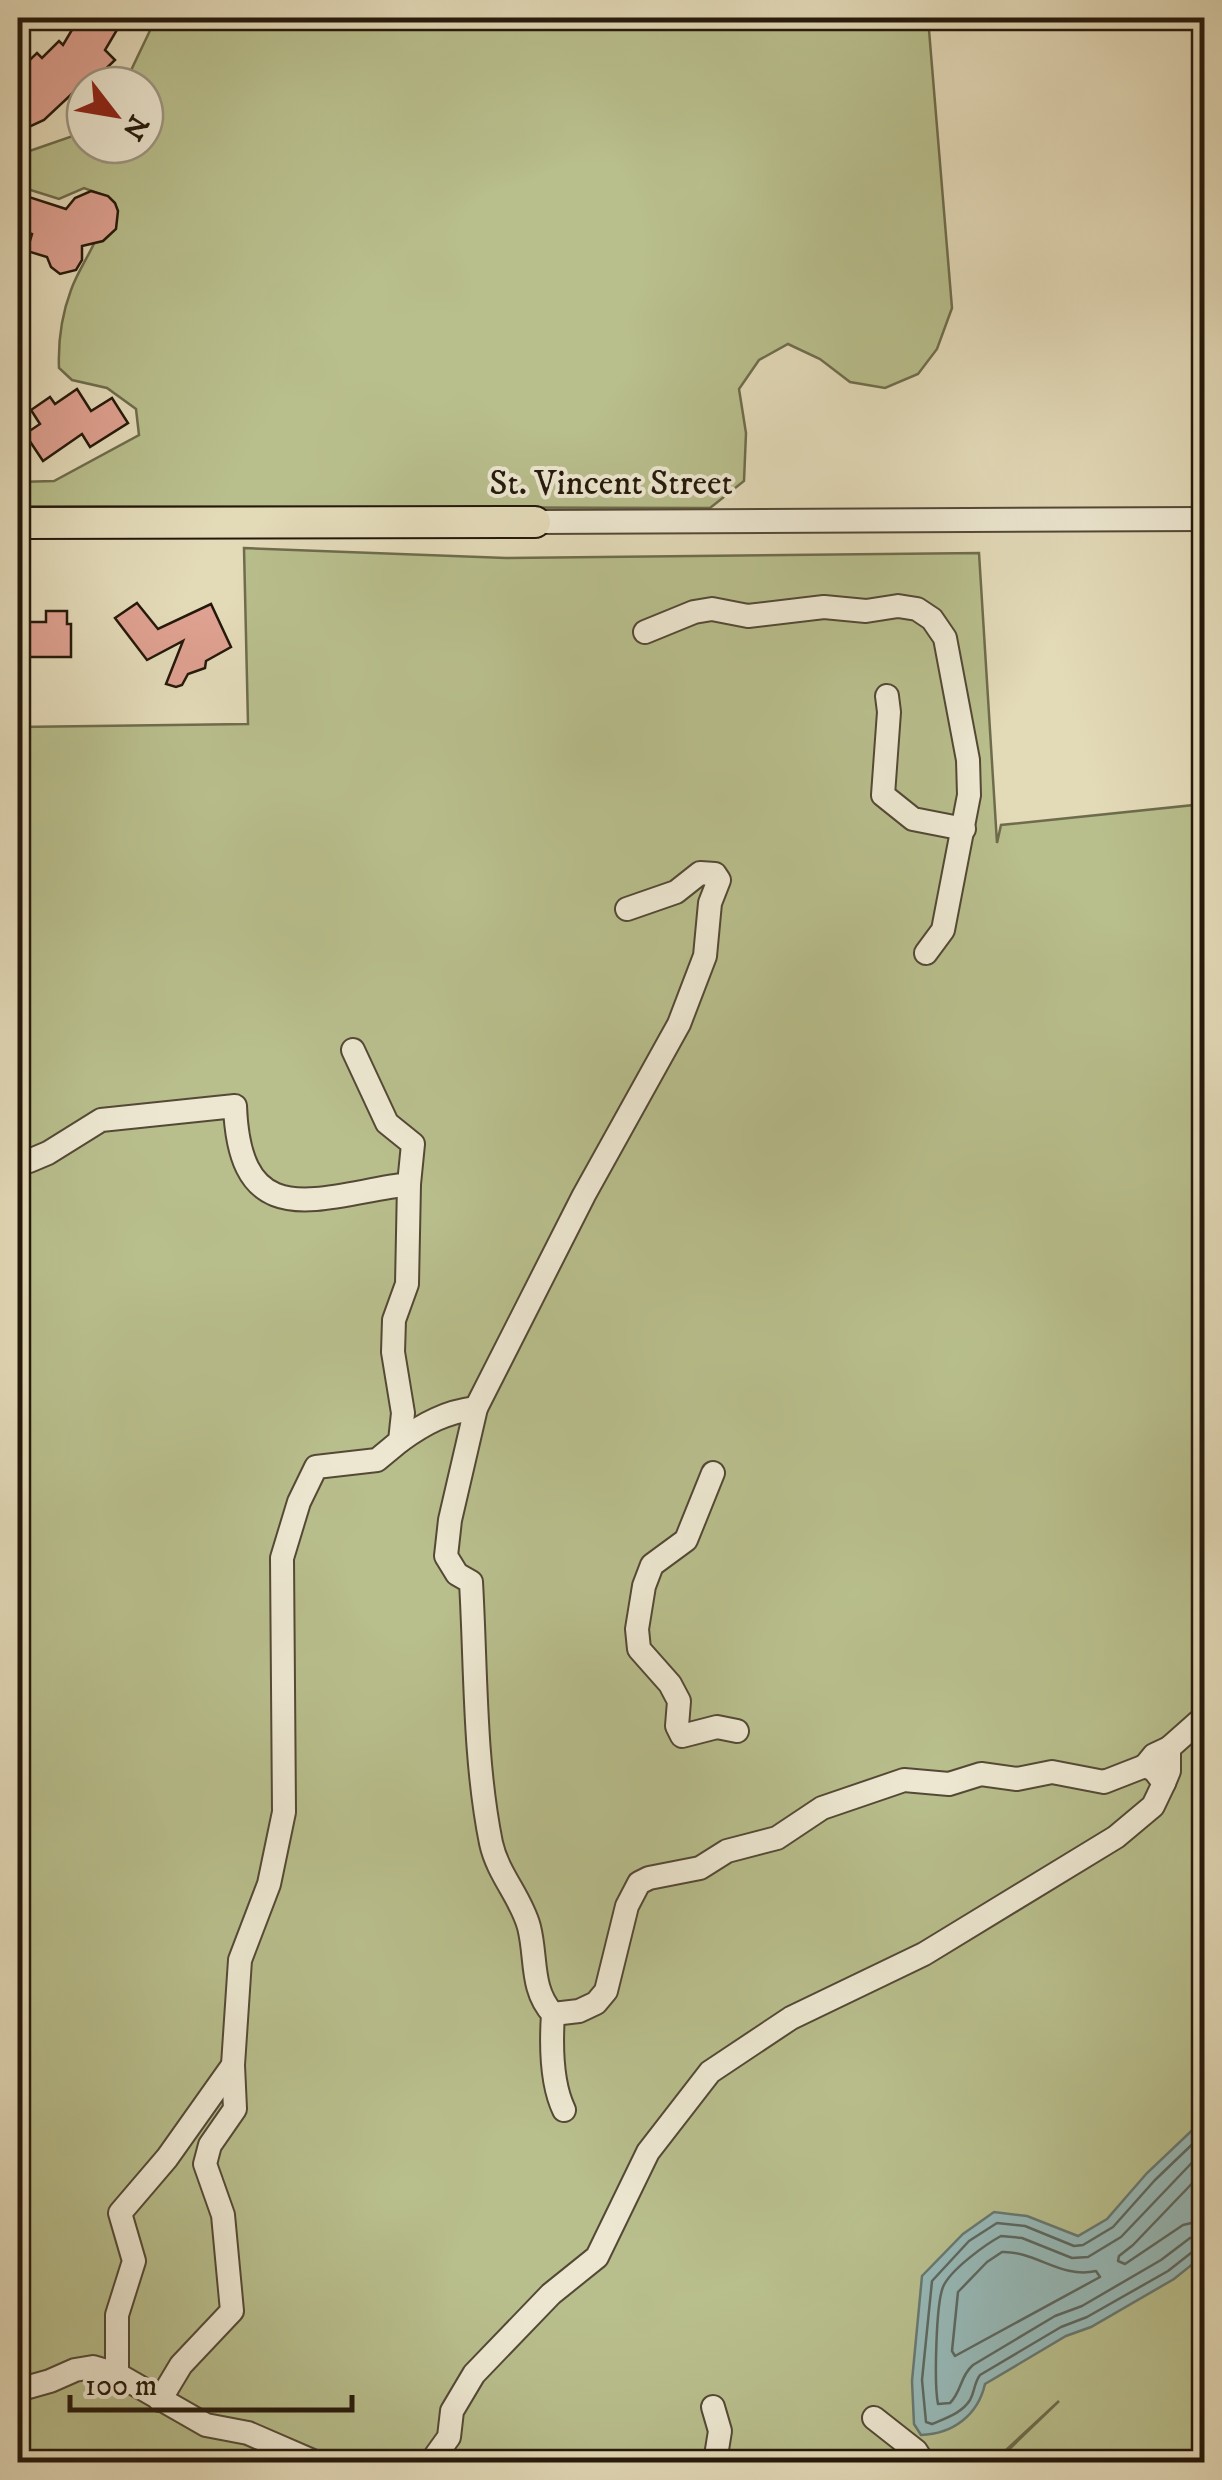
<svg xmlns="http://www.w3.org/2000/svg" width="1222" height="2480" font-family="'IM FELL DW Pica',serif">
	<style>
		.green { fill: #b8be8c; stroke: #6e6c4c; stroke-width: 2.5 }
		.water { fill: #97b9b7; stroke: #697972; stroke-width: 2.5 }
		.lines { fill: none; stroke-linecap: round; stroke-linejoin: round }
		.shore { stroke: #5e6961; stroke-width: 2.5 }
		.building { fill: #dfa191; stroke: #25190b; stroke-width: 2.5 }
		.minor-casing { stroke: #544936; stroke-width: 26 }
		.major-casing { stroke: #25190b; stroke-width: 34 }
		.minor { stroke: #ede7d1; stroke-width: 22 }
		.major { stroke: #e3dab8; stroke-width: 30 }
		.labels { text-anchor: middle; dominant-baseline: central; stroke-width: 8; stroke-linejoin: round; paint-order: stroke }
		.street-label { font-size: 35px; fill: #25190b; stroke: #ede7d1 }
	</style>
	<rect width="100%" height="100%" fill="#e3dab8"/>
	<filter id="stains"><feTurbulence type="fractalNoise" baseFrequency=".002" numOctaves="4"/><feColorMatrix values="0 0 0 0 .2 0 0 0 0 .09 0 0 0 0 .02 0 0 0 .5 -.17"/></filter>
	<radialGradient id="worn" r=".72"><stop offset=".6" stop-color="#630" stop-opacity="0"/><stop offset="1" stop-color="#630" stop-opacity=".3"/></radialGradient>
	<g class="green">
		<path d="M156 18H928L952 308 937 349 918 374 885 388 850 382 820 359 788 344 759 360 739 389 746 433 744 481 710 508 18 506V482L54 481 139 435 136 409 107 388 72 380 59 368C58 342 62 314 71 290 83 256 111 232 100 194L84 188 59 199 18 186V155L76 135 85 127V145H145V85H124Z"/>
		<path d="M244 548 506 558 979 553 997 843 1001 825 1204 804V2462H996L1059 2401 993 2462H18V727L248 724Z"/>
	</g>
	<path class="water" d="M1204 2119V2255L1174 2279 1091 2327 1066 2336 985 2384C978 2415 953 2434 921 2435L914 2424 912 2381 922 2276 963 2234 994 2212 1027 2216 1078 2236 1107 2219 1147 2173Z"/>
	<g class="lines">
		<g class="shore">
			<path d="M1204 2133 1155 2180 1113 2227 1083 2245 1074 2246 1025 2226 997 2223 969 2241 932 2281 922 2380 926 2422 932 2424C946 2418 962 2413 970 2400 975 2391 974 2383 980 2375L1061 2327 1087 2317 1168 2271 1196 2249 1204 2248"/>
			<path d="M1204 2150 1121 2237 1088 2257 1072 2258 1022 2238 1001 2236C986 2244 950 2270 943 2287 936 2304 934 2384 938 2404L950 2403C962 2391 960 2376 973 2365L1055 2316 1082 2306 1161 2260 1190 2238 1204 2235"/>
			<path d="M1204 2171 1133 2245 1119 2256 1118 2261 1125 2264 1183 2225 1204 2220"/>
			<path d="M1002 2252C1036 2251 1061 2279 1096 2271L1100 2277 955 2356 952 2351 958 2292 987 2262Z"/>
		</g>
	</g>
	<g class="building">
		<path d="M79 18H124L105 50 115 60 89 85H85L81 93 77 89 44 120 18 132V71L37 53 42 58 59 41 63 45Z"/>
		<path d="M91 191 108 196 115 203 118 211 116 229 103 241 82 246V260L76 270 60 274 51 267 47 257 27 251 32 234 18 229 26 196 66 209 75 198Z"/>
		<path d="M77 389 91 411 112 398 128 423 90 447 82 434 43 461 25 434 40 424 31 410 50 397 55 404Z"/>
		<path d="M137 603 158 629 211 604 231 647 206 661 205 668 188 674 182 685 176 687 166 684 183 641 147 660 115 618Z"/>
		<path d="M46 611H67V624H71V657H18V622H46Z"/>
	</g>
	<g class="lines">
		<defs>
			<g id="minor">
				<path d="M535 522 1204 519"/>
				<path d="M645 632 694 612 712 609 748 616 824 607 866 611 898 606 917 609 932 619 945 638 968 760 969 795 943 930 926 953"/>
				<path d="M887 696 889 712 883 795 913 819 964 829"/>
				<path d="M18 1019V1018"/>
				<path d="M18 1159 29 1161 48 1153 101 1120 235 1106C240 1238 321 1195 409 1184L413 1144 387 1123 353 1050"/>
				<path d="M400 1441C425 1423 446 1412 476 1408"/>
				<path d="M713 1473 686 1540 652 1565 644 1586 637 1629 639 1649 670 1684 679 1701 677 1726 682 1736 717 1727 737 1731"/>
				<path d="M1169 1748 1204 1717"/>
				<path d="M1145 1766 1154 1755 1169 1748V1771L1164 1783"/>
				<path d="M564 2110C551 2083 551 2044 553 2014 530 1989 537 1958 529 1927 521 1897 498 1875 491 1843 474 1759 476 1668 471 1582L457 1574 446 1556 450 1520 476 1408 584 1195 679 1024 705 956 710 903 719 880 715 874 700 873 676 892 627 909"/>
				<path d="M117 2374V2315L134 2261 120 2213 167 2158 233 2065"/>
				<path d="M18 2390 50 2381 75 2370 93 2367 117 2374 206 2425 248 2433 315 2462"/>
				<path d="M160 2400 181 2365 232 2311 223 2215 205 2164 210 2145 235 2109 233 2065 240 1960 269 1884 284 1812 282 1558 299 1502 316 1467 377 1460 400 1441 403 1413 393 1352 394 1320 407 1284 409 1184"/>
				<path d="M713 2407 720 2431 715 2462"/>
				<path d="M874 2418 916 2451 923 2462"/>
				<path d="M431 2462 449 2437 452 2411 474 2374 551 2294 597 2257 648 2152 710 2072 791 2018 924 1954 1116 1837 1153 1806 1164 1783 1154 1770 1145 1766 1104 1782 1052 1772 1017 1779 981 1774 949 1784 904 1780 822 1808 777 1838 727 1851 700 1868 649 1878 639 1883 627 1906 606 1991 596 2003 579 2011 553 2014"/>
			</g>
			<path id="major" d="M18 523 535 522"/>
		</defs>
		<use href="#minor" class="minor-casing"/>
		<use href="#major" class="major-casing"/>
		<use href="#minor" class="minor"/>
		<use href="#major" class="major"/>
	</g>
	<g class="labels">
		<g class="street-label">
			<text x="611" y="484">St. Vincent Street</text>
		</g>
	</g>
	<rect width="1222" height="2480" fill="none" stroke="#e3dab8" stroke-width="60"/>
	<rect x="20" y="20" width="1182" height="2440" fill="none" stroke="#25190b" stroke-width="5"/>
	<rect x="30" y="30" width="1162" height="2420" fill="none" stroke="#25190b" stroke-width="2.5"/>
	<g transform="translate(115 115) rotate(121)"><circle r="48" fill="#ede7d1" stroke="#9d9582" stroke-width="2.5"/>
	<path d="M0-8L18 38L0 25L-18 38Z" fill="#8f2418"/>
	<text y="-15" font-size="28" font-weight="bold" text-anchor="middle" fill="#25190b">N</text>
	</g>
	<path d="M70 2395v15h282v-15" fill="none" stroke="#25190b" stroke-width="5"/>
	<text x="85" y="2395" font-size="30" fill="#25190b" stroke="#ede7d1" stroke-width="8" paint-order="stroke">100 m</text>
	<rect width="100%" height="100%" filter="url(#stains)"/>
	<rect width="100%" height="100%" fill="url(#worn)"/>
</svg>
